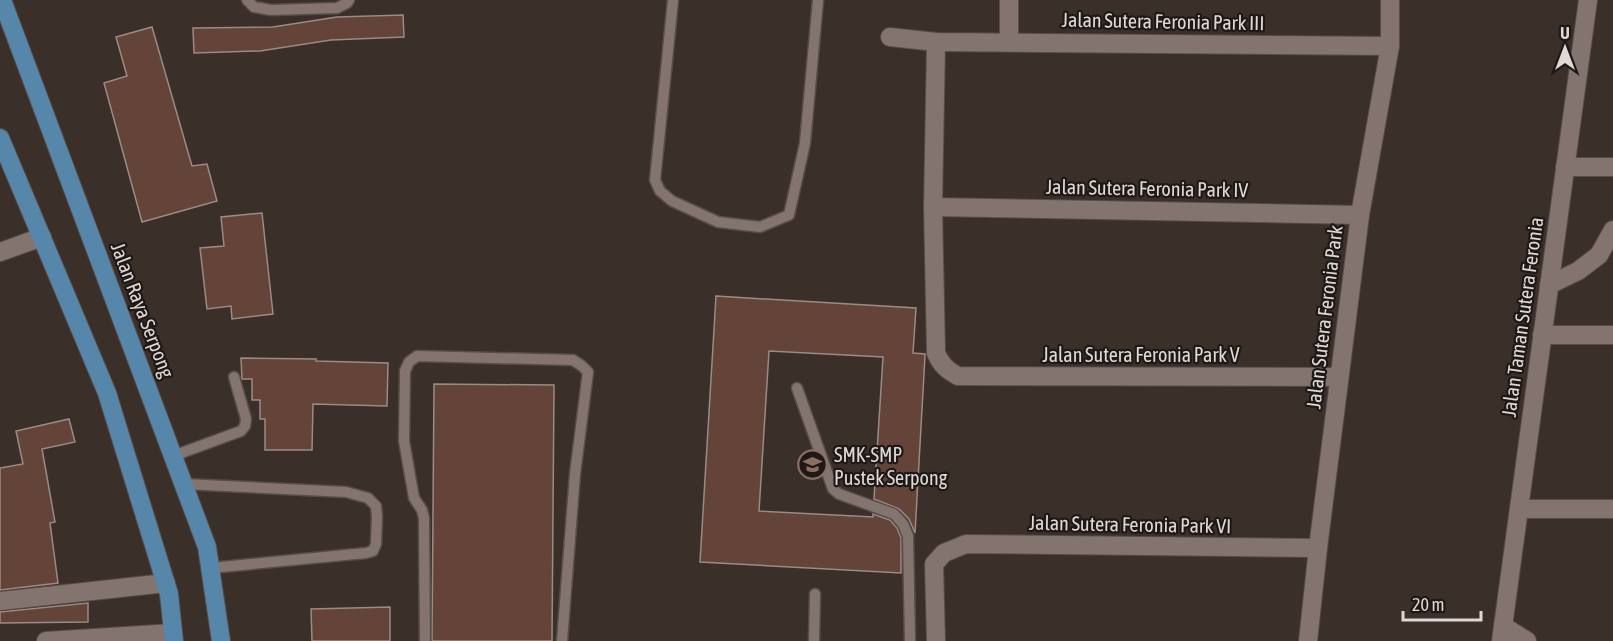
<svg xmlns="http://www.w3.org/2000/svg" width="1613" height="641" font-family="'Asap Condensed',sans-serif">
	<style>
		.building { fill: #644438; stroke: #9a8b85; stroke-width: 1.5 }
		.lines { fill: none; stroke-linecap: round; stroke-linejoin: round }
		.lane-casing { stroke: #574d49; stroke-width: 13 }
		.street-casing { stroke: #574d49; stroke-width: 20 }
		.primary-casing { stroke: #574d49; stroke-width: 20 }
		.lane { stroke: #83746f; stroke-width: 10 }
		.street { stroke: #83746f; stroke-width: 18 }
		.primary { stroke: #5686a9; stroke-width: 18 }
		.labels { text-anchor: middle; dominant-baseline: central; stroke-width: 4.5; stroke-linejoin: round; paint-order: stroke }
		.street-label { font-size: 20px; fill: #e0d8d5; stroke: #1e1916 }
		.poi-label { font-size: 20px; fill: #e0d8d5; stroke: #1e1916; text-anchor: start }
	</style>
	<rect width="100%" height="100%" fill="#3b2f2a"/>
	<g class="building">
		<path d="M403 15 404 37 331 40 260 51 194 53 193 28 273 27 337 17Z"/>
		<path d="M152 27 192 166 207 164 217 201 142 222 104 83 127 76 116 37Z"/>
		<path d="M262 213 273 314 232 319 231 306 207 309 200 248 224 246 221 217Z"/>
		<path d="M716 296 916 308 913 353 925 354V356L915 533 909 519 899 509 874 499 883 357 769 351 759 511 873 517V514L890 520 897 528 901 538V573L700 562Z"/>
		<path d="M241 358 316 359V361L388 363 387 406 313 404 312 450H265V419H260V400H252V379H242Z"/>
		<path d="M434 384 554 385 552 641H432Z"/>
		<path d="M69 419 75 442 42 449 55 522 50 523 58 583 0 590V468L23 464 16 431Z"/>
		<path d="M88 603V622L0 623V612Z"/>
		<path d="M390 607V641H312L311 609Z"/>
	</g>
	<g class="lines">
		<defs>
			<g id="lane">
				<path d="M247 0 254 7 271 10 337 8 347 3 349 0"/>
				<path d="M673 0 655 180 660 191 672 201 718 222 760 227 789 215 805 143 818 0"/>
				<path d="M797 388 833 489 839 494 894 514 903 524 908 536 910 641"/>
				<path d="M173 456 241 431 245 426 246 419 234 377"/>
				<path d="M184 484 346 492 368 498 376 506 377 517 376 544 373 551 366 553 211 568"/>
				<path d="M425 641 424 518 422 510 414 498 404 441 405 371 409 362 417 356 573 360 582 366 588 372 575 474 562 641"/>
				<path d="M814 641 815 594"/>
			</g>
			<g id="street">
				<path d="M1009 0V41"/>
				<path d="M890 37 936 42 1390 46"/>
				<path d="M936 42 933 207 936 353C941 365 947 370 958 376L1339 377"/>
				<path d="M1565 167H1613"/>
				<path d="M933 207 1360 215"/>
				<path d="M0 252 42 237"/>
				<path d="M1549 285 1578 271 1599 255 1613 230"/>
				<path d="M1542 335H1613"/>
				<path d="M1519 509H1613"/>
				<path d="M0 601 166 583"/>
				<path d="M1503 626 1527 641"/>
				<path d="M46 641 173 633"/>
				<path d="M936 641 934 564 944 553 966 544 1318 548"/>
				<path d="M1308 641 1318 548 1360 215 1390 46V0"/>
				<path d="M1501 641 1588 0"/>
			</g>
			<g id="primary">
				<path d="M2 0 207 547 221 641"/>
				<path d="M0 138 107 393 169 594 174 641"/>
			</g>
		</defs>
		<use href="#lane" class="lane-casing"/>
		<use href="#street" class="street-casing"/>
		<use href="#primary" class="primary-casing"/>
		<use href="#lane" class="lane"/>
		<use href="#street" class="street"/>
		<use href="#primary" class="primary"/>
	</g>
	<defs>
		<symbol id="school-ring" viewBox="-11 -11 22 22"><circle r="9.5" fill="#1e1916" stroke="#8d6e63" stroke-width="1.5"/><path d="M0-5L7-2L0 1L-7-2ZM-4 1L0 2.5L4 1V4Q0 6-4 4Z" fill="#8d6e63"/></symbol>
	</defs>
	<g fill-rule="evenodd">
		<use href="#school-ring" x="796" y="448" width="33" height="33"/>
	</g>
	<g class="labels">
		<g class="street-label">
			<text transform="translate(1163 21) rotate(1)">Jalan Sutera Feronia Park III</text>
			<text transform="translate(1147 188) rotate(1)">Jalan Sutera Feronia Park IV</text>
			<text transform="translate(143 310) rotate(69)">Jalan Raya Serpong</text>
			<text transform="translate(1324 317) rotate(-83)">Jalan Sutera Feronia Park</text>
			<text transform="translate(1522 317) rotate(-82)">Jalan Taman Sutera Feronia</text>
			<text x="1141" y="354">Jalan Sutera Feronia Park V</text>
			<text transform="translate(1130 524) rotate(1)">Jalan Sutera Feronia Park VI</text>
		</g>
		<g class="poi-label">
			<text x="834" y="454">SMK-SMP<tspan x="834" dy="23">Pustek Serpong</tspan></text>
		</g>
	</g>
	<g transform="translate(1565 48)" stroke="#1e1916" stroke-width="4.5" paint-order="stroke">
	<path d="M0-4.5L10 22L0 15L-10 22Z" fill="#e0d8d5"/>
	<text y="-9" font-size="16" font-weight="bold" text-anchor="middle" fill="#e0d8d5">U</text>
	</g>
	<path d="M1403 611v9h78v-9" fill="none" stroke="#e0d8d5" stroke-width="3"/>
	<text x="1412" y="611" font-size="18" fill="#e0d8d5" stroke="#1e1916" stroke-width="4.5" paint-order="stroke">20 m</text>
</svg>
